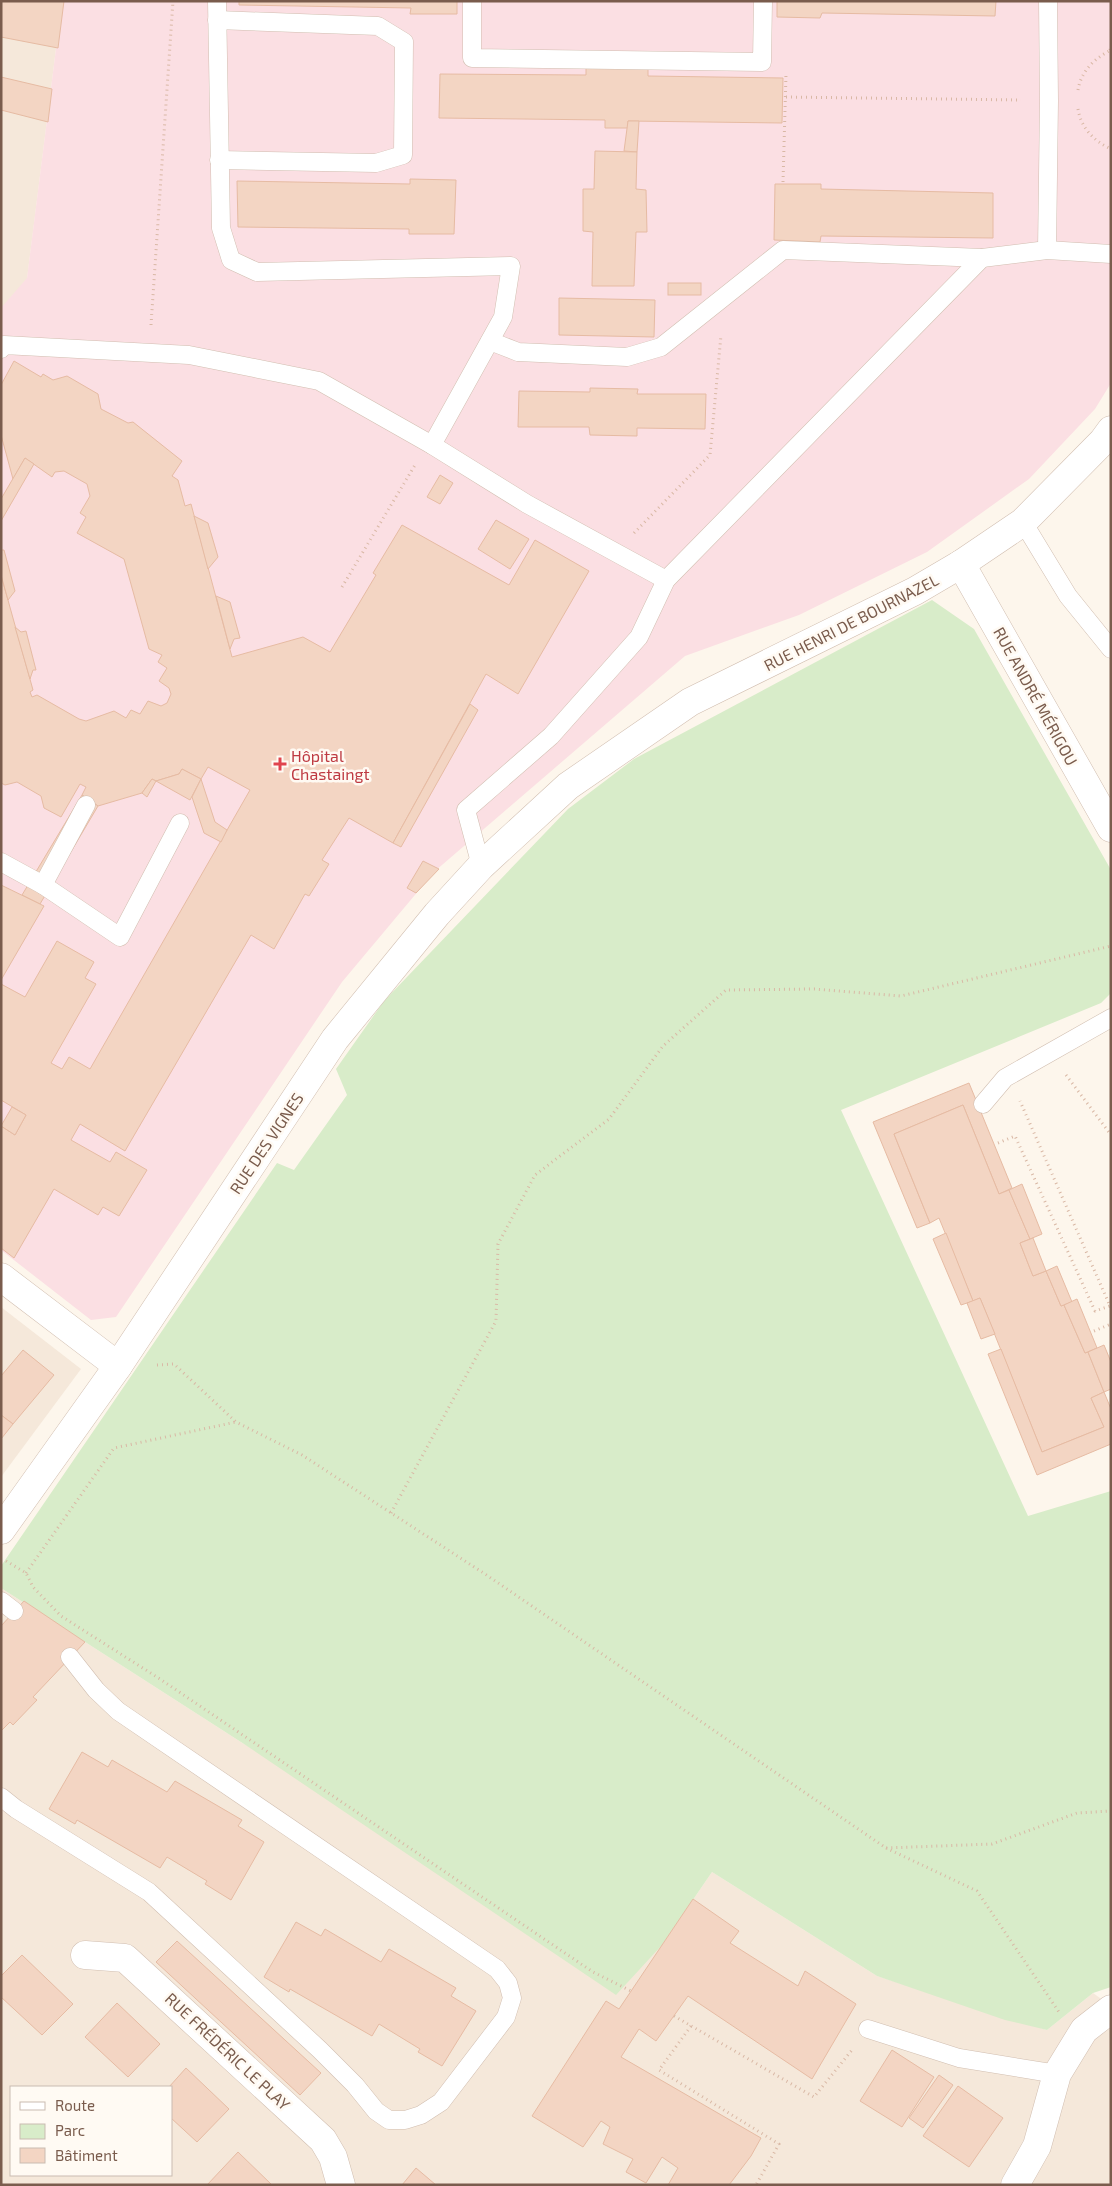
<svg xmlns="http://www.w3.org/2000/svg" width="1112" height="2186" font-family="'Exo 2',sans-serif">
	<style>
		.residential { fill: #f5e8da; fill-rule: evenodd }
		.medical { fill: #fbdfe3 }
		.green { fill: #d8ecc9 }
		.building { fill: #f3d5c3; stroke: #e6bba3 }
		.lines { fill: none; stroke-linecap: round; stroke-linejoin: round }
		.service-casing { stroke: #d1beb0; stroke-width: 19 }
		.minor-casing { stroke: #d1beb0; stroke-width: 29 }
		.tertiary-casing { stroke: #d1beb0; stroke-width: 29 }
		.path { stroke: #d9b8a5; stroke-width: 3; stroke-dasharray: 1 4; stroke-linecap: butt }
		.service { stroke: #fff; stroke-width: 18 }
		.minor { stroke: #fff; stroke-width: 28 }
		.tertiary { stroke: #fff; stroke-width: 28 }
		.health-dot { fill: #e0444e; stroke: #fffaf3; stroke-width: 2 }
		.labels { text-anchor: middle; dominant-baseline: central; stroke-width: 5; stroke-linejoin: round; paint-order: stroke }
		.street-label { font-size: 16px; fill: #7a5c4d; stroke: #fffaf3 }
		.health-label { font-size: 16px; fill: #be3a42; stroke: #fffaf3; text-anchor: start }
	</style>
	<rect width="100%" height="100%" fill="#fdf6ec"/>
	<g class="residential">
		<path d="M1 1H62L27 279 1 313Z"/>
		<path d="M1 1307 81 1369 1 1477Z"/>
		<path d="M1 1588 244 1744 662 1945 712 1872 877 1976 1047 2030 1093 1993 1111 2006V2185H1ZM11 2087H171V2175H11Z"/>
	</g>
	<path class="medical" d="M62 1H1111V383L1095 409 1029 479 927 552 799 615 685 656 435 871 342 982 116 1317 91 1320 1 1250V308L27 278Z"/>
	<path class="green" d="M932 600 974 629 1111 870V993L1101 1003 841 1110 1028 1516 1111 1491V1987L1093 1993 1047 2030 1005 2020 877 1976 712 1872 662 1945 616 1995 244 1744 1 1588V1566L277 1163 294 1170 347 1095 336 1069 384 1001 568 809 634 759Z"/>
	<g class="building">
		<path d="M1 1H64L58 48 1 37Z"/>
		<path d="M239 1H457V14H410L411 8 239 5Z"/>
		<path d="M777 1H996L995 16 822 13 820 18 777 17Z"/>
		<path d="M586 63 648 64V76L783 78 782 123 628 121V128H605V120L439 118 440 74 586 75Z"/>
		<path d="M1 77 52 89 48 122 1 110Z"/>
		<path d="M628 121H639L637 152 624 151Z"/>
		<path d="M595 151 637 152 636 189 646 190 647 232H636L634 286H592L593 232 583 231V189H594Z"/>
		<path d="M410 179 456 180 454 234H409V229L238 227 237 181 410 184Z"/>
		<path d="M775 184H821V189L993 193V238L821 236 820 242 774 240Z"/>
		<rect x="668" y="283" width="33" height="12"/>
		<path d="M559 298 655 300 654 337 559 335Z"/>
		<path d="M14 361 41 377 43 374 53 380 67 376 98 394 101 409 128 423 133 422 182 461 172 476 178 480 185 506 191 504 232 657 303 637 330 652 376 575 373 573 402 525 509 585 535 540 589 571 518 694 486 674 393 843 349 818 322 860 329 864 309 896 305 894 274 949 251 935 125 1151 80 1124 71 1140 110 1162 116 1152 147 1170 119 1216 103 1207 98 1215 54 1189 14 1258 1 1248V1126L15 1135 26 1115 1 1100V984L25 997 57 941 94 962 85 978 96 984 51 1063 62 1069 69 1057 90 1069 250 790 208 767 201 779 182 769 179 774 156 781 152 779 142 793 98 806 82 795 86 787 80 784 61 817 44 808 41 796 17 782 5 785 1 783V575L33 690 30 692 32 697 37 695 79 719 86 721 114 711 126 718 131 710 140 714 148 701 161 706 167 703 171 694 169 688 159 681 167 668 158 662 162 655 149 649 124 559 77 533 86 517 80 513 90 496 87 484 64 471 55 472 52 477 25 458 13 479 1 435V385Z"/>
		<path d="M590 388 638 389 637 394H706L705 429 637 428V436L590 435 589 427H518L519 391 590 392Z"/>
		<path d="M25 458 34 464 1 521V499Z"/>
		<path d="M440 475 453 483 440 504 427 497Z"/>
		<path d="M194 516 208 523 218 557 208 569Z"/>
		<path d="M496 520 529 539 510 569 478 549Z"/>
		<path d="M1 550H4L15 591 8 600 1 575Z"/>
		<path d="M216 596 230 602 240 638 234 639 230 649Z"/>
		<path d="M15 627 21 632 26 631 36 670H33L30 679Z"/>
		<path d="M470 704 478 710 401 847 393 843Z"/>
		<path d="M182 769 201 779 190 800 156 781 179 774Z"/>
		<path d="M152 779 156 781 147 797 142 793Z"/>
		<path d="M201 779 215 822 227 830 221 842 204 833 192 797Z"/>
		<path d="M82 795 98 806 40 904 22 895Z"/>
		<path d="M423 861 439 869 416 893 407 888Z"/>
		<path d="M1 885 44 906 1 980Z"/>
		<path d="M969 1083 1012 1188 999 1194 963 1105 894 1134 930 1223 917 1228 873 1122Z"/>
		<path d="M963 1105 999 1194 1009 1190 1030 1239 1020 1243 1033 1276 1046 1271 1061 1306 1064 1305 1085 1353 1088 1352 1104 1392 1091 1398 1104 1427 1042 1452 980 1298 973 1301 939 1218 930 1223 894 1134Z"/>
		<path d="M12 1107 26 1115 15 1135 1 1126Z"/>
		<path d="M1022 1184 1042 1234 1030 1239 1009 1190Z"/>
		<path d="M946 1233 973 1301 961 1305 933 1239Z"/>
		<path d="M1033 1238 1046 1271 1033 1276 1020 1243Z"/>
		<path d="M1057 1266 1072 1302 1061 1306 1046 1271Z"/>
		<path d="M980 1298 995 1334 981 1339 967 1303Z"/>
		<path d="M1077 1299 1097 1348 1085 1353 1064 1305Z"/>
		<path d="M1104 1345 1111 1362V1389L1104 1392 1088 1352Z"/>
		<path d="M1001 1349 1042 1452 1104 1427 1091 1398 1104 1392 1111 1409V1444L1037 1475 988 1354Z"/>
		<path d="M23 1350 54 1375 13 1424 1 1415V1376Z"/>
		<path d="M1 1415 13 1424 1 1439Z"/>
		<path d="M24 1601 85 1642 33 1697 37 1700 13 1725 10 1722 1 1731V1626Z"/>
		<path d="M82 1752 108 1767 112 1760 167 1792 175 1781 242 1820 238 1826 264 1842 231 1900 205 1884 207 1881 167 1857 160 1868 77 1820 75 1824 49 1809Z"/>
		<path d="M693 1899 739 1931 730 1943 798 1986 805 1971 856 2004 812 2079 688 1996 656 2041 639 2029 621 2057 761 2138 751 2156 729 2185H668L678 2168 662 2157 646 2183 626 2172 633 2159 603 2144 610 2127 601 2121 583 2147 532 2116 606 2001 619 2009Z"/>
		<path d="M296 1922 321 1936 325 1929 381 1962 389 1949 456 1988 451 1996 476 2011 442 2066 418 2052 420 2049 379 2024 372 2036 290 1989 289 1992 264 1977Z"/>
		<path d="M177 1941 321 2073 300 2095 156 1962Z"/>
		<path d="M22 1955 73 2004 42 2035 1 1997V1976Z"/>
		<path d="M117 2003 160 2044 128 2077 85 2037Z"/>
		<path d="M892 2050 934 2077 902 2127 860 2101Z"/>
		<path d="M186 2068 229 2109 197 2142 171 2118V2087H169Z"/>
		<path d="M939 2075 953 2085 923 2128 909 2118Z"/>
		<path d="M958 2086 1003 2118 969 2167 923 2136Z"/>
		<path d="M238 2152 272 2185H207Z"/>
		<path d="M416 2168 436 2185H402Z"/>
	</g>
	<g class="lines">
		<defs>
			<g id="service">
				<path d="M217 1 221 228 231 260 257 272 511 266 503 317 432 445"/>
				<path d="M472 1V58L762 62 763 1"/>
				<path d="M217 20 378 26 404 42 403 155 376 163 219 160"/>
				<path d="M1047 250 1049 101 1048 1"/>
				<path d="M490 341 518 352 627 357 661 347 783 250 982 258 1047 250 1111 254"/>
				<path d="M1 349 4 345 189 355 319 381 432 445 527 504 666 580"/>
				<path d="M1023 522 1068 596 1111 649"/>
				<path d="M1 862 43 885 86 805"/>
				<path d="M481 866 466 810 551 736 639 637 666 580 982 258"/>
				<path d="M43 885 120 937 180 823"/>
				<path d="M983 1104 1005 1078 1111 1018"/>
				<path d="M1 1601 14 1611"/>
				<path d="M1 1797 16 1809 149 1892 320 2050 355 2085 376 2111 389 2120H405L421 2115 441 2102 506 2017 512 1998 508 1983 497 1969 118 1711 96 1690 70 1657"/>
				<path d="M868 2029 959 2058 1057 2074"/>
			</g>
			<g id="minor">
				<path d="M961 564 1111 828"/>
				<path d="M1 1277 118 1366"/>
				<path d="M85 1955 125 1958 323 2140 333 2157 341 2185"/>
				<path d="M1015 2185 1037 2146 1057 2074 1084 2030 1111 2009"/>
			</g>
			<path id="tertiary" d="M1 1530 118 1366 335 1039 437 914 481 866 568 786 690 702 915 591 961 564 1023 522 1103 441 1111 430"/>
		</defs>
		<use href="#service" class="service-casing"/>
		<use href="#minor" class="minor-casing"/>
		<use href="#tertiary" class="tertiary-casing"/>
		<g class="path">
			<path d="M1110 50 1111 45"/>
			<path d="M1078 90C1081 71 1095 58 1111 50"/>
			<path d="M786 97 1021 100"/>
			<path d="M1078 109C1081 128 1094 141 1111 149"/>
			<path d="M783 182 786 74"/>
			<path d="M151 325 173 1"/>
			<path d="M634 533 710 455 721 335"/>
			<path d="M342 587 415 465"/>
			<path d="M1066 1075 1111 1135"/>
			<path d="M998 1143 1015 1136 1095 1311 1110 1306 1020 1101"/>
			<path d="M1094 1331 1111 1324"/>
			<path d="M157 1365 174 1364 236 1422 302 1455 485 1574 886 1848 992 1844 1077 1813 1111 1811"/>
			<path d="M391 1513 496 1321 498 1244 535 1175 609 1119 663 1046 726 990 814 989 901 996 1111 946"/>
			<path d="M6 1561 26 1573 33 1587 61 1616 160 1679 593 1972 631 1991"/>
			<path d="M26 1573 114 1448 236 1422"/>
			<path d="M886 1848 977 1891 1059 2012"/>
			<path d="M674 2016 814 2097 852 2050"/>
			<path d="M691 2026 659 2070 779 2144 756 2185"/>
		</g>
		<use href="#service" class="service"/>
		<use href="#minor" class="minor"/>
		<use href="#tertiary" class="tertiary"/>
	</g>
	<path class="health-dot" d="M277.5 756.5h5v5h5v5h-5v5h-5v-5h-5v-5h5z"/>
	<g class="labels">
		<g class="street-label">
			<text transform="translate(851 622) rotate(-27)">RUE HENRI DE BOURNAZEL</text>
			<text transform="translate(1036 696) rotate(61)">RUE ANDRÉ MÉRIGOU</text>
			<text transform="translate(266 1143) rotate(-56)">RUE DES VIGNES</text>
			<text transform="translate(228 2051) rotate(43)">RUE FRÉDÉRIC LE PLAY</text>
		</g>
		<g class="health-label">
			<text x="291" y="755">Hôpital<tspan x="291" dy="18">Chastaingt</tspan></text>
		</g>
	</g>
	<rect width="1112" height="2186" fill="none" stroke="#7a5c4d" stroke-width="5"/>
	<rect x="10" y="2086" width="162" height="90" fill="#fffaf3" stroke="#cabbb1"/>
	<rect x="20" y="2102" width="25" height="8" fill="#ffffff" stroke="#cabbb1"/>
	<text x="55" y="2111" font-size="15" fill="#7a5c4d">Route</text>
	<rect x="20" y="2124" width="25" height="15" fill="#d8ecc9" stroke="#cabbb1"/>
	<text x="55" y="2136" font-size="15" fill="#7a5c4d">Parc</text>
	<rect x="20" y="2148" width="25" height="15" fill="#f3d5c3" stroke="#cabbb1"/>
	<text x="55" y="2161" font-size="15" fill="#7a5c4d">Bâtiment</text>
</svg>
